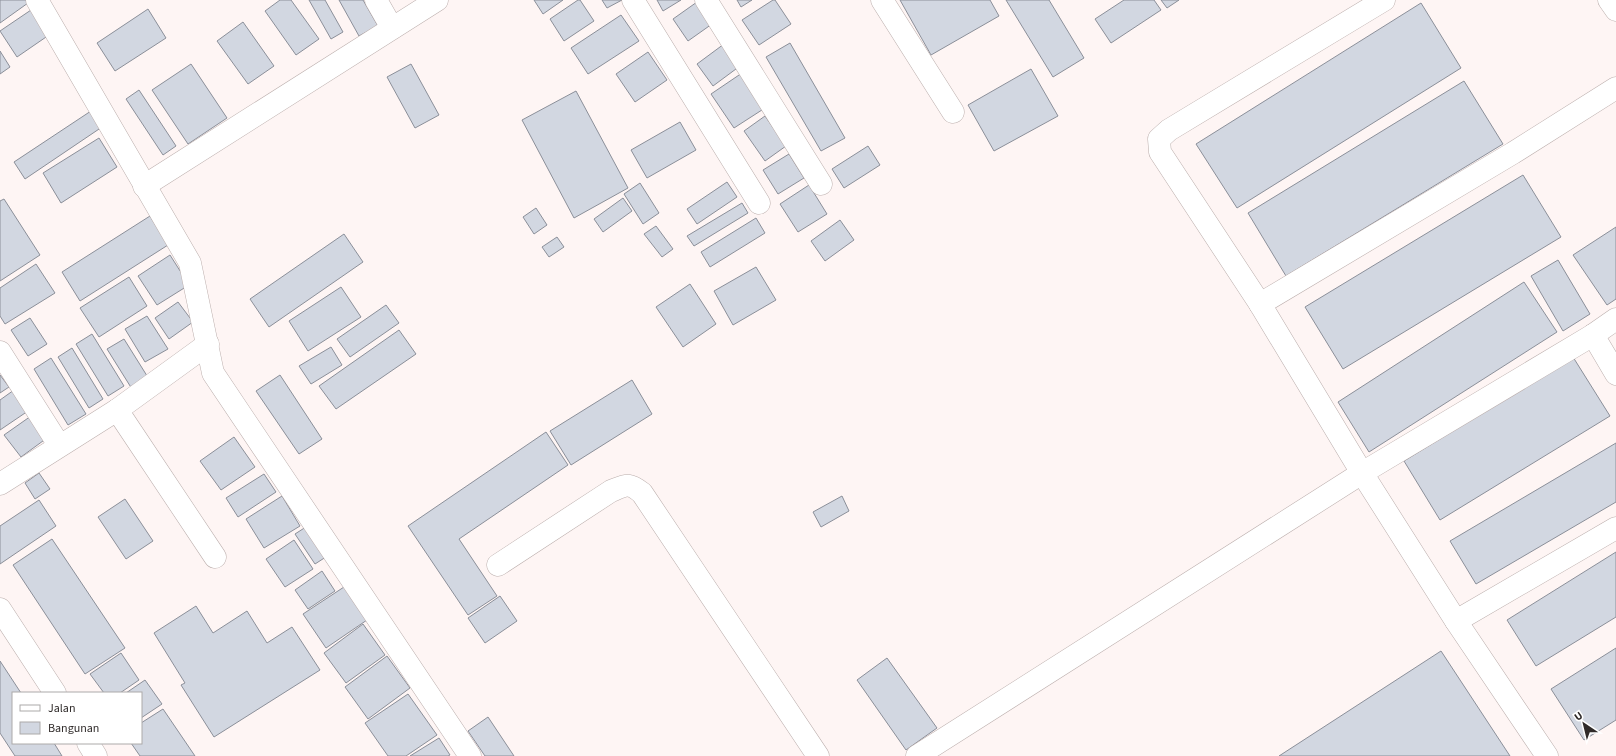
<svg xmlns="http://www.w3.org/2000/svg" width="1616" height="756" font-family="'Source Sans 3',sans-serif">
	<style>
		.building { fill: #d2d7e1; stroke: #8b8f99 }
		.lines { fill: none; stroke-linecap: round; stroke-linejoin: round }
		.minor-casing { stroke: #bbaeac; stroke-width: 23 }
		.minor { stroke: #fff; stroke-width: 22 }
	</style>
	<rect width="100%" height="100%" fill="#fef5f4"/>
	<g class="building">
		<path d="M0 0H26L28 3 0 23Z"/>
		<path d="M280 0H291L319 39 296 55 265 11Z"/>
		<path d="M309 0H325L343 32 331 39Z"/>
		<path d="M339 0H363L378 26 359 36Z"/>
		<path d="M534 0H563L543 14Z"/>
		<path d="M578 0H580L594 21 564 41 550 19Z"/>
		<path d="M602 0H622L607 8Z"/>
		<path d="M657 0H681L663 11Z"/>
		<path d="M737 0H752L741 7Z"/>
		<path d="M773 0H775L791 24 759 45 742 20Z"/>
		<path d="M900 0H990L999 16 931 55Z"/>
		<path d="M1006 0H1049L1084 58 1053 77Z"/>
		<path d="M1124 0H1154L1161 10 1111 43 1095 19Z"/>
		<path d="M1161 0H1179L1167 8Z"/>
		<path d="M697 2 712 24 688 41 673 19Z"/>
		<path d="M1421 3 1461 68 1237 208 1196 144Z"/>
		<path d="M148 9 166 38 115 71 97 43Z"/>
		<path d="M31 10 49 35 17 57 0 31Z"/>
		<path d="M621 15 639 41 588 74 571 48Z"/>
		<path d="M243 22 274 66 248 84 217 41Z"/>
		<path d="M790 43 845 138 821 151 766 57Z"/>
		<path d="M724 44 740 66 713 86 697 64Z"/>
		<path d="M0 51 10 67 0 74Z"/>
		<path d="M648 52 667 80 635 102 616 74Z"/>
		<path d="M191 64 227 118 188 144 152 90Z"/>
		<path d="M411 64 439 115 415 128 387 77Z"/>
		<path d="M1031 69 1058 116 994 151 968 105Z"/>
		<path d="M742 73 765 108 734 128 711 94Z"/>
		<path d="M1464 81 1503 144 1286 276 1248 213Z"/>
		<path d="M139 90 176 146 163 155 126 99Z"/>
		<path d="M576 91 628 188 574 218 522 120Z"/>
		<path d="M94 109 105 125 25 179 14 162Z"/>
		<path d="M765 116 786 146 765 161 744 131Z"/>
		<path d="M680 122 696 150 647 178 631 150Z"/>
		<path d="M99 138 117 167 61 203 43 173Z"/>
		<path d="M868 146 880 165 844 188 832 169Z"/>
		<path d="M789 154 804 178 778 194 763 170Z"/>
		<path d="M1523 175 1561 237 1343 369 1305 307Z"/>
		<path d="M727 182 737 197 697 224 687 209Z"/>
		<path d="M640 183 659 213 643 224 624 194Z"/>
		<path d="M809 185 827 214 798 232 780 204Z"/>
		<path d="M623 198 632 211 603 232 594 219Z"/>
		<path d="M4 199 40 255 0 281V201Z"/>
		<path d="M742 203 748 213 694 246 687 236Z"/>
		<path d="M536 208 547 225 534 234 523 217Z"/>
		<path d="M150 216 168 245 80 301 62 272Z"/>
		<path d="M756 218 765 233 710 267 701 252Z"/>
		<path d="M840 220 854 240 825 261 811 241Z"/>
		<path d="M656 226 673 249 662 257 644 234Z"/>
		<path d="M1616 227V299L1607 305 1573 255Z"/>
		<path d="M344 234 363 262 269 327 250 299Z"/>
		<path d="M557 237 564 247 549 257 542 247Z"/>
		<path d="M170 255 189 285 157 305 138 276Z"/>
		<path d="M1558 260 1590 314 1563 331 1531 276Z"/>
		<path d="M36 264 55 293 5 324 0 316V288Z"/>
		<path d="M756 267 776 300 733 325 714 291Z"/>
		<path d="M129 277 147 306 99 337 80 308Z"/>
		<path d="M1524 282 1557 332 1369 452 1338 402Z"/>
		<path d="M690 284 716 324 683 347 656 307Z"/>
		<path d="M341 287 361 317 308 351 289 321Z"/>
		<path d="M178 302 193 322 169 339 155 318Z"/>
		<path d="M386 305 399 323 350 357 337 339Z"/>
		<path d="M147 316 168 349 145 362 125 329Z"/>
		<path d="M30 318 47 344 28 356 11 330Z"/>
		<path d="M399 330 416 354 336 409 319 386Z"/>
		<path d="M92 334 124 386 108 396 76 344Z"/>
		<path d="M124 339 149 379 132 389 107 349Z"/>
		<path d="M331 347 342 365 311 384 299 366Z"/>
		<path d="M72 348 103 399 89 408 58 357Z"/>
		<path d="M1573 357 1610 416 1440 520 1404 461Z"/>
		<path d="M51 358 86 414 68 425 34 369Z"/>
		<path d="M0 375 9 387 0 393Z"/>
		<path d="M280 375 322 439 299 454 256 391Z"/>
		<path d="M632 380 652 414 571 465 550 431Z"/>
		<path d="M14 390 28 411 0 430V400Z"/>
		<path d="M31 416 47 438 21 457 4 435Z"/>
		<path d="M546 432 568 465 459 539 497 596 468 615 408 526Z"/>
		<path d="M234 437 255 467 221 490 200 461Z"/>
		<path d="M1616 443V502L1476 584 1450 541Z"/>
		<path d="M39 473 50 489 35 499 25 483Z"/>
		<path d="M264 474 276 492 238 517 226 498Z"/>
		<path d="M282 496 300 526 264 548 246 519Z"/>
		<path d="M842 496 849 511 821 527 813 512Z"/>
		<path d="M125 499 153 541 126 559 98 517Z"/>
		<path d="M39 500 56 526 0 564V526Z"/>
		<path d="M309 525 329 555 315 564 295 534Z"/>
		<path d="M52 539 125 648 85 674 13 565Z"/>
		<path d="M294 540 313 569 285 587 266 559Z"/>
		<path d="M1616 552V617L1536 666 1507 620Z"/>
		<path d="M322 571 335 591 308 609 295 590Z"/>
		<path d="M344 587 367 620 326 648 303 614Z"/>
		<path d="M500 596 517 621 485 643 468 618Z"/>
		<path d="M196 606 213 633 247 611 267 643 292 627 320 670 214 737 181 685 185 683 154 633Z"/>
		<path d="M363 624 385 655 346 683 324 653Z"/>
		<path d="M1616 648V720L1584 740 1551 689Z"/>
		<path d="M1441 651 1510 756H1279Z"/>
		<path d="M121 653 139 680 120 693H104L90 674Z"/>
		<path d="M387 656 410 688 368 719 345 687Z"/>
		<path d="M887 658 937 728 906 750 857 680Z"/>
		<path d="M0 661 21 693H13V743H54L62 756H15L0 733Z"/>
		<path d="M145 680 162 704 141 718V693H126Z"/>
		<path d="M408 694 437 735 406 756H388L365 723Z"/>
		<path d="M163 709 195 756H140L131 743H141V723Z"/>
		<path d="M488 717 514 756H485L468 731Z"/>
		<path d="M439 738 450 755 448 756H410Z"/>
	</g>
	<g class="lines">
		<defs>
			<g id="minor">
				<path d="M37 0 190 263 213 373 470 756"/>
				<path d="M376 0 392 28"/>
				<path d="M633 0 759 203"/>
				<path d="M706 0 821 184"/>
				<path d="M882 0 953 112"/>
				<path d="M1609 0 1616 10"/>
				<path d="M144 186 437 0"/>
				<path d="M1260 304 1513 153 1616 88"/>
				<path d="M1593 335 1616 374"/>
				<path d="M0 352 59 445"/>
				<path d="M117 410 215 557"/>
				<path d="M0 484 117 410 208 344"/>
				<path d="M498 565 611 491C626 485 628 482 642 493L818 756"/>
				<path d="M0 609 55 693"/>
				<path d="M1456 621 1616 528"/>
				<path d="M88 743 96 756"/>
				<path d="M917 756 1362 473 1260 304 1160 152 1159 139 1169 130 1384 0"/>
				<path d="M1547 756 1456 621 1362 473 1593 335 1616 319"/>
			</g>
		</defs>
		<use href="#minor" class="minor-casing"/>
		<use href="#minor" class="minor"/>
	</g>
	<rect x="12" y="692" width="130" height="52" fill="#ffffff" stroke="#acaaa9"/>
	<rect x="20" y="705" width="20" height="6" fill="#ffffff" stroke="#acaaa9"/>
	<text x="48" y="712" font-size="12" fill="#2f2a29">Jalan</text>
	<rect x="20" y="722" width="20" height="12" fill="#d2d7e1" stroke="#acaaa9"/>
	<text x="48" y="732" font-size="12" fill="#2f2a29">Bangunan</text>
	<g transform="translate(1584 724) rotate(325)" stroke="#ffffff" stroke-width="3" paint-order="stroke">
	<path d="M0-3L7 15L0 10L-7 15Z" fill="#2f2a29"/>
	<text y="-6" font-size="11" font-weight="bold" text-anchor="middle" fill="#2f2a29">U</text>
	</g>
</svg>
